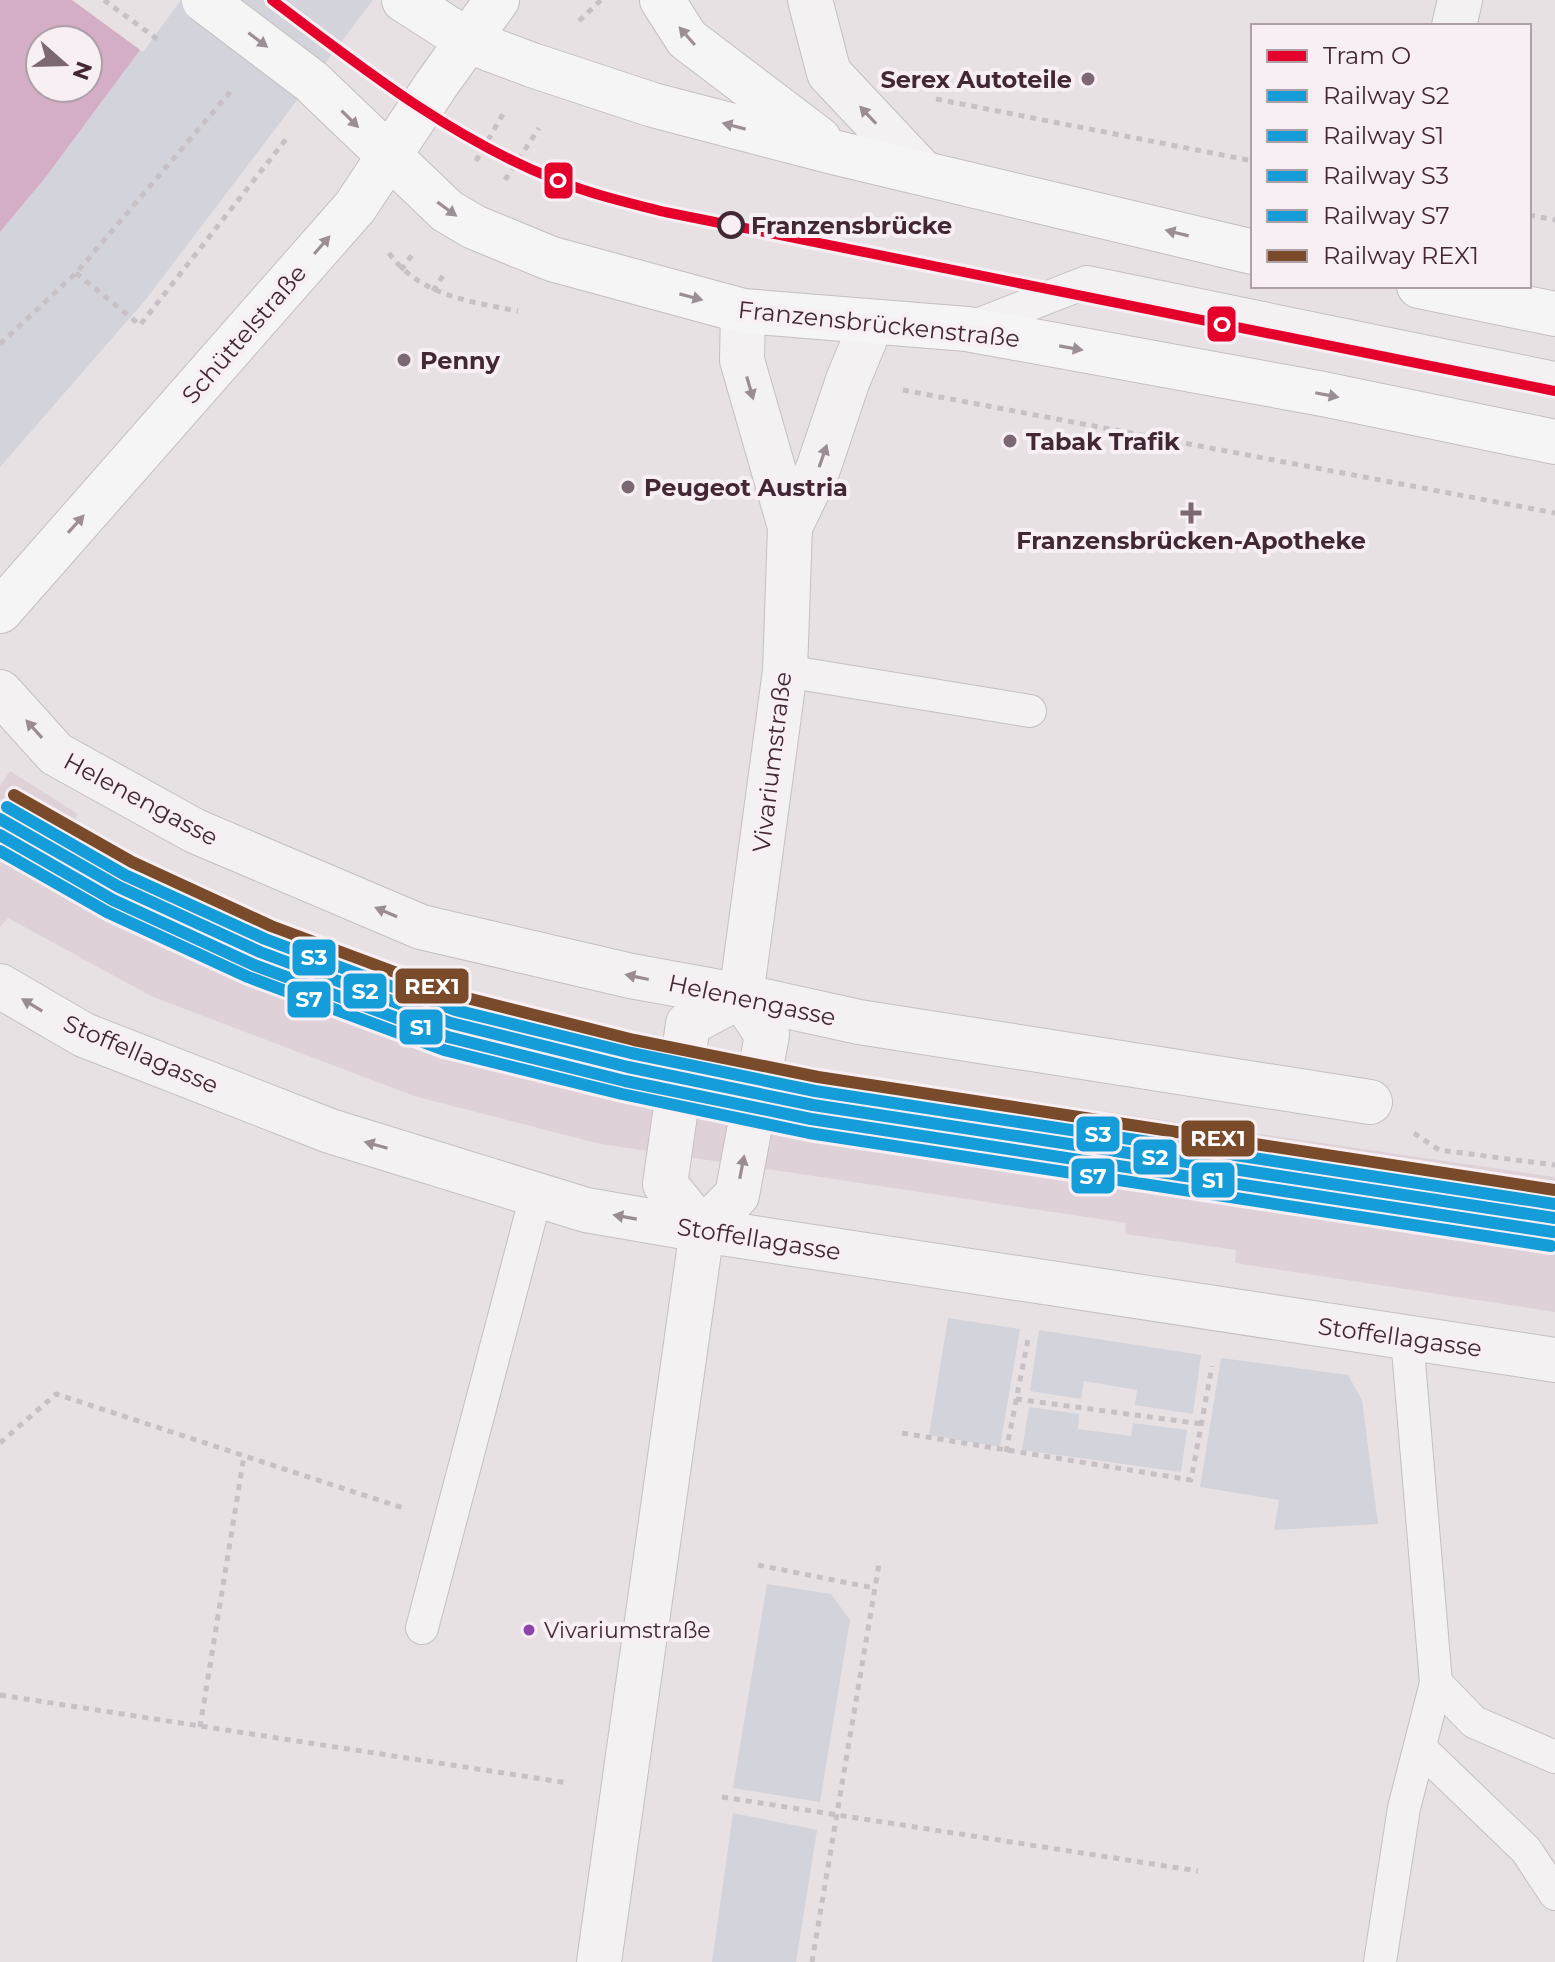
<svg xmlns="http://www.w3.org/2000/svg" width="1555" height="1962" font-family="Montserrat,sans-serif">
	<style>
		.built { fill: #ded2d8 }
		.green { fill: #d2d3db }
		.water { fill: #d4aec5; fill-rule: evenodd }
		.pier { fill: #e7e1e4 }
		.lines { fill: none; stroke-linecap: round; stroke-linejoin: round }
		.service-casing { stroke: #c5bfc2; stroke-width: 34 }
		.minor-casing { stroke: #c5bfc2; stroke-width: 46 }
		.primary-casing { stroke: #c5bec1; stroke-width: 46 }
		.path { stroke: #c7c1c5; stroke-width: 5; stroke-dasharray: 6 6; stroke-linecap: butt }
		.service { stroke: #f3f1f2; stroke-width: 32 }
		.minor { stroke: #f3f1f2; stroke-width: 44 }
		.primary { stroke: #f6f5f6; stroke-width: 44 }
		.primary-bridge-casing { stroke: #c5bec1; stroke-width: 46; stroke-linecap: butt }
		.path-bridge { stroke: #c7c1c5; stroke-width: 5; stroke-dasharray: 6 6; stroke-linecap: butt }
		.primary-bridge { stroke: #f6f5f6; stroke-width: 44 }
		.rail-1-casing { stroke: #f7eff3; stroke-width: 18 }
		.rail-2-casing { stroke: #f7eff3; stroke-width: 18 }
		.rail-3-casing { stroke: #f7eff3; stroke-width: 18 }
		.rail-4-casing { stroke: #f7eff3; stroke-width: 18 }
		.rail-5-casing { stroke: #f7eff3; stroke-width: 18 }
		.rail-1 { stroke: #159dd9; stroke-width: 12 }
		.rail-2 { stroke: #159dd9; stroke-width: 12 }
		.rail-3 { stroke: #159dd9; stroke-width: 12 }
		.rail-4 { stroke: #159dd9; stroke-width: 12 }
		.rail-5 { stroke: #7a4b2a; stroke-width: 12 }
		.tram-1-casing { stroke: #f7eff3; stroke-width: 16 }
		.tram-1 { stroke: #e4002b; stroke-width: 10 }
		.oneway { fill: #9c8e95 }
		.oneway2 { fill: #9a8c93 }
		.poi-dot { fill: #7c6872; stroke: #f7eff3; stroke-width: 3 }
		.stop-dot { fill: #f7eff3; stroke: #422734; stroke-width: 4 }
		.bus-dot { fill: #8e44ad; stroke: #f7eff3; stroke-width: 3 }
		.labels { text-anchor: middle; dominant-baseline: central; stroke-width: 8; stroke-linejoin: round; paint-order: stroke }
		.bus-label { font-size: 22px; fill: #422734; stroke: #f7eff3; text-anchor: start }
		.poi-label { font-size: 24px; font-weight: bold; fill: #422734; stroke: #f7eff3; text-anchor: start }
		.stop-label { font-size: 24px; font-weight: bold; fill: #422734; stroke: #f7eff3; text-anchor: start }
		.street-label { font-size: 24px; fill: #422734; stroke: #f7eff3 }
		.line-badge { stroke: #f7eff3; stroke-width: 3 }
		.badge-label { font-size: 22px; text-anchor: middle; font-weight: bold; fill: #fff }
	</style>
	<rect width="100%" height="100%" fill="#e7e1e4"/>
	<path class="built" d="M10 771 78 814 67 831 222 906 450 991 609 1031 835 1072 1555 1177V1312L1235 1263 1236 1250 1125 1234 1126 1223 601 1144 414 1096 153 997 8 918 0 927V785Z"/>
	<g class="green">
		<path d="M177 0H373L147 298 0 467V232L45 178Z"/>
		<path d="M948 1318 1020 1329 1000 1447 929 1435Z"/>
		<path d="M1039 1330 1201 1355 1193 1414 1135 1405 1137 1390 1084 1381 1081 1399 1030 1391Z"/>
		<path d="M1221 1358 1348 1375 1362 1400 1378 1524 1274 1530 1279 1500 1200 1487Z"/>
		<path d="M1029 1407 1079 1414 1078 1429 1131 1436 1133 1423 1187 1430 1181 1472 1022 1450Z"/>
		<path d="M767 1584 831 1594 850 1620 820 1802 733 1788Z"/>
		<path d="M733 1813 817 1830 796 1962H712Z"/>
	</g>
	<path class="water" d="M0 0H177L45 178 0 232ZM40 40H88V88H40Z"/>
	<path class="pier" d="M72 0H181L143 52Z"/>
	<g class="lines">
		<defs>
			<g id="service">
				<path d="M967 329 1087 282 1555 378"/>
				<path d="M785 671 1030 711"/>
				<path d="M422 1628 537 1192"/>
				<path d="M1436 1683 1474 1722 1555 1757"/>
				<path d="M1420 1748 1526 1850 1555 1894"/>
				<path d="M1380 1962 1404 1808 1436 1683 1407 1338"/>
			</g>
			<g id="minor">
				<path d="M810 0 829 73 922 172"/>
				<path d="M1454 26 1460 0"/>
				<path d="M790 527 818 469 848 380 872 322"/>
				<path d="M0 692 56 754 195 831 421 927 631 976 741 996 859 1022 1370 1102"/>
				<path d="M0 986 84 1035 330 1131 586 1210 702 1230 1555 1360"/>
				<path d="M702 1230 665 1184 688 1024 741 996"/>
				<path d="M599 1962 702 1230 737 1195 767 1035 741 996 785 671 790 527 742 360 743 311"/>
			</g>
			<g id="primary">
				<path d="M404 0 468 41 532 65 653 105 837 153 1253 252"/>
				<path d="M662 0 687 39 819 139"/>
				<path d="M311 81 447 211 474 227 552 259 743 311 967 329 1323 394 1555 442"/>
				<path d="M1419 286 1555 314"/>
				<path d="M0 611 355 207 436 85 497 0"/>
			</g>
		</defs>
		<use href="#service" class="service-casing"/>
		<use href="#minor" class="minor-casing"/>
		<use href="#primary" class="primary-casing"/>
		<g class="path">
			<path d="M579 21 601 0"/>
			<path d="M936 99 1253 161"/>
			<path d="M476 161 503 114"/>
			<path d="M505 180 539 128"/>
			<path d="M1529 215 1555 220"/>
			<path d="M389 253C419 295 470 302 518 311"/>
			<path d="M401 270 412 255"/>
			<path d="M76 273 140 325 287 138"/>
			<path d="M433 291 444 274"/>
			<path d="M0 344 76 273 231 91"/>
			<path d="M903 390 1555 513"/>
			<path d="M1414 1133 1439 1150 1555 1165"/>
			<path d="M1016 1399 1202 1424"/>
			<path d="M902 1433 1191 1480 1212 1366"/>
			<path d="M0 1443 56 1394 403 1508"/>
			<path d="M1006 1452 1028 1339"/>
			<path d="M758 1565 874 1588"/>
			<path d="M0 1695 568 1783"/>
			<path d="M200 1727 244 1456"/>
			<path d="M722 1797 1198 1871"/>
			<path d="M812 1962 879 1564"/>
		</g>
		<use href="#service" class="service"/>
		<use href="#minor" class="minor"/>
		<use href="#primary" class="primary"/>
		<defs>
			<path id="primary-bridge" d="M204 0 311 81"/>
		</defs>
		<use href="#primary-bridge" class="primary-bridge-casing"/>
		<path class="path-bridge" d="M104 0 161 42"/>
		<use href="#primary-bridge" class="primary-bridge"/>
		<defs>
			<path id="rail-1" d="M0 819 119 887 260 952 451 1023 628 1067 813 1105 1555 1218"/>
			<path id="rail-2" d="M0 835 113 900 254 965 448 1037 625 1081 811 1119 1553 1232"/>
			<path id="rail-3" d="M7 807 125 875 265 939 455 1010 631 1053 815 1091 1555 1204"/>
			<path id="rail-4" d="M0 851 107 912 248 977 444 1050 622 1094 809 1133 1551 1246"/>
			<path id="rail-5" d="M14 795 132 862 271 926 459 996 634 1040 818 1077 1555 1190"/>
		</defs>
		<use href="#rail-1" class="rail-1-casing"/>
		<use href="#rail-2" class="rail-2-casing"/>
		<use href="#rail-3" class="rail-3-casing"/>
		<use href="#rail-4" class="rail-4-casing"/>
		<use href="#rail-5" class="rail-5-casing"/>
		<use href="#rail-1" class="rail-1"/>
		<use href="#rail-2" class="rail-2"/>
		<use href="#rail-3" class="rail-3"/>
		<use href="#rail-4" class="rail-4"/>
		<use href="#rail-5" class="rail-5"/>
		<defs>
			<path id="tram-1" d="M272 0C361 67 449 137 554 179 590 194 628 203 665 212L1555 391"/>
		</defs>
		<use href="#tram-1" class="tram-1-casing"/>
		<use href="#tram-1" class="tram-1"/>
	</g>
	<defs><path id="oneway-solid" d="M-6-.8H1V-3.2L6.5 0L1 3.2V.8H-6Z" transform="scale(2)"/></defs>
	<g class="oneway">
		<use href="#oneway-solid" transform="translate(687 36) rotate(-131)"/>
		<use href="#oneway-solid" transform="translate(258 40) rotate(37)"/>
		<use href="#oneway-solid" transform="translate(350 119) rotate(45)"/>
		<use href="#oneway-solid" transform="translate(734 126) rotate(-165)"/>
		<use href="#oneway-solid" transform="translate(447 209) rotate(36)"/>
		<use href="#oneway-solid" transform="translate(1177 233) rotate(-166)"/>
		<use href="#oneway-solid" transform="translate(322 245) rotate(-49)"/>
		<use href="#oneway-solid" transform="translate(691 297) rotate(15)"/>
		<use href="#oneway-solid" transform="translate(1071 348) rotate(10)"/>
		<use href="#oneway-solid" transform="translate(1327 395) rotate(11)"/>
		<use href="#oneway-solid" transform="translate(76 524) rotate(-48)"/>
	</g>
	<g class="oneway2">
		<use href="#oneway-solid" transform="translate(868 115) rotate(-133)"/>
		<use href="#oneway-solid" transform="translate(750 388) rotate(74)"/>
		<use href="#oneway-solid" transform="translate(823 456) rotate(-71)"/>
		<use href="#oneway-solid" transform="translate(34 729) rotate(-132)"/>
		<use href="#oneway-solid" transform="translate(386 912) rotate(-157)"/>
		<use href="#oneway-solid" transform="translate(637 977) rotate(-168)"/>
		<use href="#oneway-solid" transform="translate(32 1005) rotate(-149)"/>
		<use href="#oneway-solid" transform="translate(376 1145) rotate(-164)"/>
		<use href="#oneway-solid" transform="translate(742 1167) rotate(-79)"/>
		<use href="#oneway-solid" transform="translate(625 1217) rotate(-170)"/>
	</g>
	<g class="poi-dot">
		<circle cx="1088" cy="79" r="8"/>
		<circle cx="404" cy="360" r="8"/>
		<circle cx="1010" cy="441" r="8"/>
		<circle cx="628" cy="487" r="8"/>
		<path d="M1187 501h8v8h8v8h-8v8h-8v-8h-8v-8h8z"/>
	</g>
	<circle class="stop-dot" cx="731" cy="225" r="12"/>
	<circle class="bus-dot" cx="529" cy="1630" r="7"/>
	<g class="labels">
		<g class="bus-label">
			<text x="544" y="1630">Vivariumstraße</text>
		</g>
		<g class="poi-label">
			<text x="1072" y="79" text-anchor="end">Serex Autoteile</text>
			<text x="420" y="360">Penny</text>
			<text x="1026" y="441">Tabak Trafik</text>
			<text x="644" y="487">Peugeot Austria</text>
			<text x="1191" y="540" text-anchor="middle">Franzensbrücken-Apotheke</text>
		</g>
		<g class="stop-label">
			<text x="751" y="225">Franzensbrücke</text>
		</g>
		<g class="street-label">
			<text transform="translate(879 324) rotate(6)">Franzensbrückenstraße</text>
			<text transform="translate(244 334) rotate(-49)">Schüttelstraße</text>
			<text transform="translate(772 762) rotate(-83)">Vivariumstraße</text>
			<text transform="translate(141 799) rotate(28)">Helenengasse</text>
			<text transform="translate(752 1000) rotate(12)">Helenengasse</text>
			<text transform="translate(141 1054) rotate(23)">Stoffellagasse</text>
			<text transform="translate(759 1239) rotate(9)">Stoffellagasse</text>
			<text transform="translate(1400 1337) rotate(8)">Stoffellagasse</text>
		</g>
	</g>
	<g class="line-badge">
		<rect x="543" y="161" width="31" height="39" rx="8" fill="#e4002b"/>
		<rect x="1206" y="305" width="31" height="38" rx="8" fill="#e4002b"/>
		<rect x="291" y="938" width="46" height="39" rx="8" fill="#159dd9"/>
		<rect x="394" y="967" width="76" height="38" rx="8" fill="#7a4b2a"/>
		<rect x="342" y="972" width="46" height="38" rx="8" fill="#159dd9"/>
		<rect x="286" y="980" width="46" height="39" rx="8" fill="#159dd9"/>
		<rect x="398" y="1008" width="46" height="38" rx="8" fill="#159dd9"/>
		<rect x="1075" y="1115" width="46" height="38" rx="8" fill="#159dd9"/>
		<rect x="1180" y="1119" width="76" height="39" rx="8" fill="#7a4b2a"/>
		<rect x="1132" y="1138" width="46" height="38" rx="8" fill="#159dd9"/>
		<rect x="1070" y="1157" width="46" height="38" rx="8" fill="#159dd9"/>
		<rect x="1190" y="1161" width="46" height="38" rx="8" fill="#159dd9"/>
	</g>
	<g class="badge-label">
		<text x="558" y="188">O</text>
		<text x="1222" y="332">O</text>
		<text x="314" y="965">S3</text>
		<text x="432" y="994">REX1</text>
		<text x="365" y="999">S2</text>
		<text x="309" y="1007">S7</text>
		<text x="421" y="1035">S1</text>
		<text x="1098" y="1142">S3</text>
		<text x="1218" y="1146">REX1</text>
		<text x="1155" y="1165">S2</text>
		<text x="1093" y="1184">S7</text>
		<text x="1213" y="1188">S1</text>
	</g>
	<rect x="1251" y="24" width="280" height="264" fill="#f7eff3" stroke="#af9fa7" stroke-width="2"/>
	<rect x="1267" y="50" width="40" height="12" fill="#e4002b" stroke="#af9fa7" stroke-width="2"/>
	<text x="1323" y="64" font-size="24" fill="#422734">Tram O</text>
	<rect x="1267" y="90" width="40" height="12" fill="#159dd9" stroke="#af9fa7" stroke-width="2"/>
	<text x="1323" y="104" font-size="24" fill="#422734">Railway S2</text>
	<rect x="1267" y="130" width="40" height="12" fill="#159dd9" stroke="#af9fa7" stroke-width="2"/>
	<text x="1323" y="144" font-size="24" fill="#422734">Railway S1</text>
	<rect x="1267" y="170" width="40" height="12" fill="#159dd9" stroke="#af9fa7" stroke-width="2"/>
	<text x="1323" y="184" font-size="24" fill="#422734">Railway S3</text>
	<rect x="1267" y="210" width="40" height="12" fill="#159dd9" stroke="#af9fa7" stroke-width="2"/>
	<text x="1323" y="224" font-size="24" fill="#422734">Railway S7</text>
	<rect x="1267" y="250" width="40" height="12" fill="#7a4b2a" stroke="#af9fa7" stroke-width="2"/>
	<text x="1323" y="264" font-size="24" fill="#422734">Railway REX1</text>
	<g transform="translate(64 64) rotate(110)"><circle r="38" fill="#f7eff3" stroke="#af9fa7" stroke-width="2"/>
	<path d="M0-6L14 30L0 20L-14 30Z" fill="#7c6872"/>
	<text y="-12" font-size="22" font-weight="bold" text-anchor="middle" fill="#422734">N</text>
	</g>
</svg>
